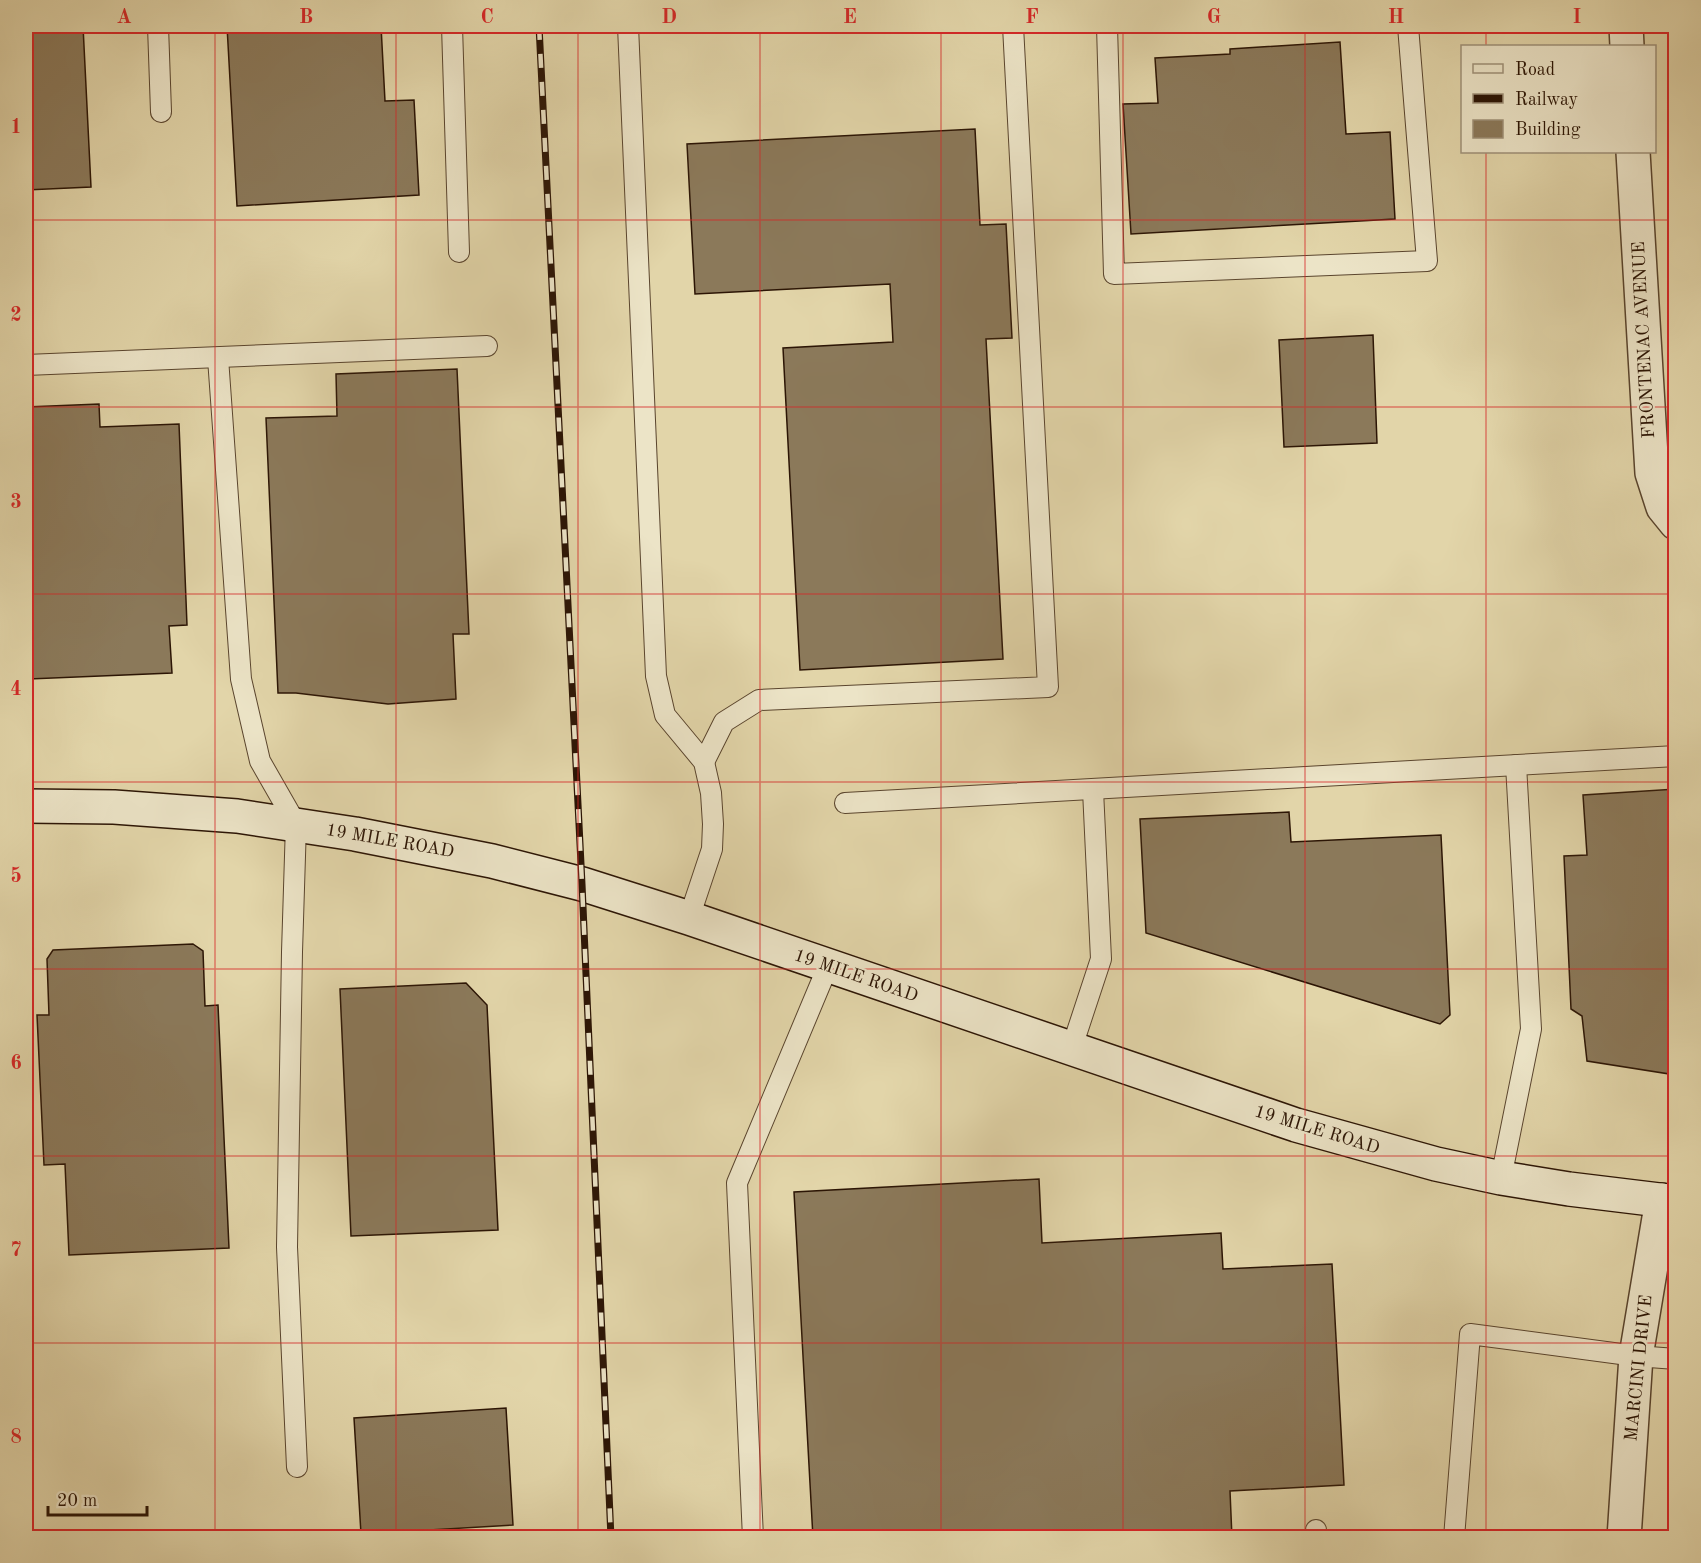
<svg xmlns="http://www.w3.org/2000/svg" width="1701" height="1563" font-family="'Old Standard TT',serif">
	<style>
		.building { fill: #8b795a; stroke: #2c1505; stroke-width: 1.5 }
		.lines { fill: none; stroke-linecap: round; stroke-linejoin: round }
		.lane-casing { stroke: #5a452e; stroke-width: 22 }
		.street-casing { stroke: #5a452e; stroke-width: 36 }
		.secondary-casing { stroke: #2c1505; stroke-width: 36 }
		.lane { stroke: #ece4c7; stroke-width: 20 }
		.street { stroke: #ece4c7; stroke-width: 33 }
		.secondary { stroke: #ece4c7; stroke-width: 33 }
		.rail-casing { stroke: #2c1505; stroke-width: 7 }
		.rail { stroke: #ece4c7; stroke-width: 4.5; stroke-dasharray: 14; stroke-linecap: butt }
		.grid { fill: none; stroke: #d62828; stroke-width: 1.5; stroke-opacity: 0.55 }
		.labels { text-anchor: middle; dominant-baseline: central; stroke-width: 4.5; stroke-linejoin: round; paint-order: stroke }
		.street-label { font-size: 18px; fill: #2c1505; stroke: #ece4c7 }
		.neatline { fill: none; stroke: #d62828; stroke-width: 2 }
		.grid-label { font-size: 20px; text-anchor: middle; font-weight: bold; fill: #d62828 }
	</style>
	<rect width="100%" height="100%" fill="#e2d5a9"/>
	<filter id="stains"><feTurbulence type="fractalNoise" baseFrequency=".00333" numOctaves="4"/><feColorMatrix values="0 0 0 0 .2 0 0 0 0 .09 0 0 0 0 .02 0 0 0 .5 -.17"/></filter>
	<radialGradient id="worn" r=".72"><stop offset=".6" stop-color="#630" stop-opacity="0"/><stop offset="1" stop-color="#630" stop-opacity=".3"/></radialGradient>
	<g class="building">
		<path d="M26 26H83L91 187 26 190Z"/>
		<path d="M227 26H381L385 101 414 100 419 195 237 206Z"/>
		<path d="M1340 42 1346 134 1390 132 1395 219 1131 234 1123 104 1158 103 1155 58 1230 54V49Z"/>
		<path d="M975 129 980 225 1006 224 1012 338 986 339 1003 659 800 670 783 348 893 342 890 284 695 294 687 144Z"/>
		<path d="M1373 335 1377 443 1284 447 1279 340Z"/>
		<path d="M457 369 469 634H453L456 699 388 704 296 693H278L266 418 337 416 336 374Z"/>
		<path d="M99 404 100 427 179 424 187 625 169 626 172 673 29 679 27 632H26V407Z"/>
		<path d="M1676 789V1075L1587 1061 1582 1016 1571 1009 1564 856 1587 855 1583 795Z"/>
		<path d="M1289 812 1291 842 1441 835 1450 1015 1440 1024 1146 933 1140 819Z"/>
		<path d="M193 944 203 951 205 1006 218 1005 229 1248 69 1255 65 1164 44 1165 37 1015H49L47 959 53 950Z"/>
		<path d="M466 983 487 1005 498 1230 351 1236 340 989Z"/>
		<path d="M1039 1179 1042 1243 1221 1233 1223 1269 1332 1264 1344 1485 1230 1491 1232 1538H813L794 1192Z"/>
		<path d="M506 1408 513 1525 361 1534 354 1418Z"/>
	</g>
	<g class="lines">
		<defs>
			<g id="lane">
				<path d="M158 26 161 112"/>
				<path d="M452 26 459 252"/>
				<path d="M628 26 656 676 665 715 704 762 711 793 713 824 712 849 689 918"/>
				<path d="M1107 26 1114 274 1427 261 1408 26"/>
				<path d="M218 358 241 679 260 761 296 824 292 952 287 1247 297 1467"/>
				<path d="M26 365 487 346"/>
				<path d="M704 762 724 722 759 700 1048 687 1013 26"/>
				<path d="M845 803 1676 756"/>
				<path d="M1071 1050 1101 959 1093 790"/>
				<path d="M1501 1178 1531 1029 1516 765"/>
				<path d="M1316 1530V1538"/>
				<path d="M753 1538 737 1183 828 966"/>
				<path d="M1454 1538 1470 1334 1636 1356 1676 1359"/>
			</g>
			<g id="street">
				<path d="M1626 26 1627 46"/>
				<path d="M1633 152 1652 473 1663 507 1676 523"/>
				<path d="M1624 1538 1636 1356 1662 1200"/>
			</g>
			<path id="secondary" d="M26 806 114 807 237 816 355 834 492 861 582 884 689 918 1296 1125 1436 1164 1501 1178 1569 1189 1676 1202"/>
		</defs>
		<use href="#lane" class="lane-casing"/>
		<use href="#street" class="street-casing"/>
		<use href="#secondary" class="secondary-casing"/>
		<use href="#lane" class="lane"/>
		<use href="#street" class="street"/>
		<use href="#secondary" class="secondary"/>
		<defs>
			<path id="rail" d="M539 26 582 884 611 1538"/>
		</defs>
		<use href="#rail" class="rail-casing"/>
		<use href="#rail" class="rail"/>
	</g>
	<path class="grid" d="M215 26V1538M396 26V1538M578 26V1538M760 26V1538M941 26V1538M1123 26V1538M1305 26V1538M1486 26V46M1486 152V1538M26 220H1676M26 407H1676M26 594H1676M26 782H1676M26 969H1676M26 1156H1676M26 1343H1676"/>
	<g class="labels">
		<g class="street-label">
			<text transform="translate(1644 340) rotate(-93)">FRONTENAC AVENUE</text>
			<text transform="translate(390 841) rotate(10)">19 MILE ROAD</text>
			<text transform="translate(856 976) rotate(19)">19 MILE ROAD</text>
			<text transform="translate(1317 1130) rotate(17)">19 MILE ROAD</text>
			<text transform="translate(1639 1368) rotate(-84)">MARCINI DRIVE</text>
		</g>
	</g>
	<rect width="1701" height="1563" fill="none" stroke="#e2d5a9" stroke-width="66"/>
	<rect x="1461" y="45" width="195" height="108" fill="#ece4c7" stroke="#9f9179" stroke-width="1.5"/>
	<rect x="1473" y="64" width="30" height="9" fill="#ece4c7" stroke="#9f9179" stroke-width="1.5"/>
	<text x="1515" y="75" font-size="18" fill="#2c1505">Road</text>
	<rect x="1473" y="94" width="30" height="9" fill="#2c1505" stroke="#9f9179" stroke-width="1.5"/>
	<text x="1515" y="105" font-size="18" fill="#2c1505">Railway</text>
	<rect x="1473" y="120" width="30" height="18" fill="#8b795a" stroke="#9f9179" stroke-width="1.5"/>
	<text x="1515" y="135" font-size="18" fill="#2c1505">Building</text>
	<path d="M48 1506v9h99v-9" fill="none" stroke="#2c1505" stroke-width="3"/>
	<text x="57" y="1506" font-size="18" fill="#2c1505" stroke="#ece4c7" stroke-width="4.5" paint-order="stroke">20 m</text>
	<rect x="33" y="33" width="1635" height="1497" class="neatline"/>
	<g class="grid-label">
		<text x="124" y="23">A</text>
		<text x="306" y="23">B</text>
		<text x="487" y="23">C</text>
		<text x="669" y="23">D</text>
		<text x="850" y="23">E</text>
		<text x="1032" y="23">F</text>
		<text x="1214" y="23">G</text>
		<text x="1396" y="23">H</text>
		<text x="1577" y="23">I</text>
		<text x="16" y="133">1</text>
		<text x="16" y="321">2</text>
		<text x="16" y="508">3</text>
		<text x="16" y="695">4</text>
		<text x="16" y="882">5</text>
		<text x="16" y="1069">6</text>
		<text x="16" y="1256">7</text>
		<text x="16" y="1443">8</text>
	</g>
	<rect width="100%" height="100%" filter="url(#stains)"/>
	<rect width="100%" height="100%" fill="url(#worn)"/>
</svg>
